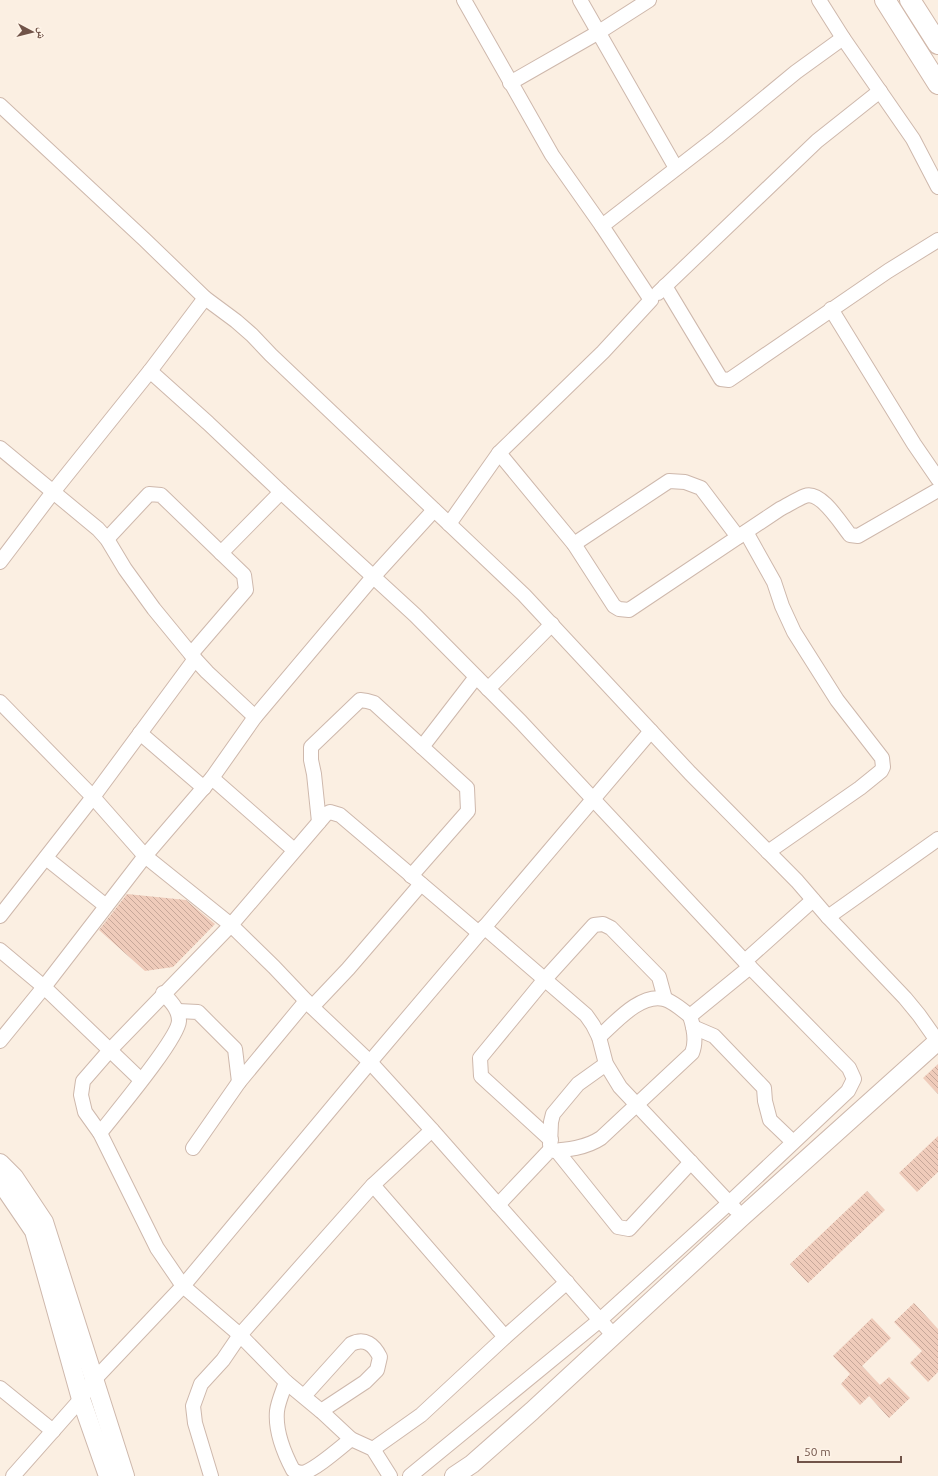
<svg xmlns="http://www.w3.org/2000/svg" width="938" height="1476" font-family="Ubuntu,'Noto Naskh Arabic',sans-serif">
	<style>
		.building { fill: url(#building-back-hatch) }
		.lines { fill: none; stroke-linecap: round; stroke-linejoin: round }
		.minor-casing { stroke: #ceb8ac; stroke-width: 16 }
		.tertiary-casing { stroke: #ceb8ac; stroke-width: 20 }
		.secondary-casing { stroke: #d0b7a9; stroke-width: 22 }
		.minor { stroke: #fff; stroke-width: 14 }
		.tertiary { stroke: #fff; stroke-width: 18 }
		.secondary { stroke: #fff; stroke-width: 20 }
	</style>
	<defs>
		<pattern id="building-back-hatch" width="6" height="6" patternUnits="userSpaceOnUse"><rect width="6" height="6" fill="#efcbba"/><path d="M-1 5l2 2M0 0l6 6M5-1l2 2" fill="none" stroke="#c6a799"/></pattern>
	</defs>
	<rect width="100%" height="100%" fill="#fbefe2"/>
	<g class="building">
		<path d="M127 894 186 900 215 924 173 967 145 971 99 930Z"/>
		<path d="M938 1064V1094L923 1078Z"/>
		<path d="M938 1136V1172L917 1192 899 1173Z"/>
		<path d="M867 1191 885 1210 808 1283 790 1264Z"/>
		<path d="M914 1303 938 1329V1372L928 1382 910 1363 922 1351 894 1322Z"/>
		<path d="M872 1318 891 1338 862 1366 880 1385 889 1377 910 1398 889 1418 869 1396 860 1405 841 1384 850 1374 833 1356Z"/>
	</g>
	<g class="lines">
		<defs>
			<g id="minor">
				<path d="M580 0 676 168"/>
				<path d="M819 0 843 38 913 139 938 187"/>
				<path d="M510 83 599 32 649 0"/>
				<path d="M0 105 145 240 205 298 236 321 252 335 271 355 524 595 690 773 797 881 828 917 905 998 919 1015 938 1042"/>
				<path d="M602 226 717 137 796 72 843 38"/>
				<path d="M665 286 721 379 729 380 888 271 938 240"/>
				<path d="M658 293 817 141 880 91"/>
				<path d="M831 309 914 444 938 479"/>
				<path d="M150 371 208 423 281 492 415 615 521 722 750 967 849 1068 854 1079 848 1091 729 1203 600 1320 410 1476"/>
				<path d="M0 448 98 529 107 539 125 569 154 609 195 659 207 672 255 717"/>
				<path d="M499 453 574 544 614 606 619 609 629 610 780 509C788 505 797 499 805 496 821 490 841 524 850 535L858 536 938 490"/>
				<path d="M449 524 499 453 603 352 651 300 602 226 552 155 464 0"/>
				<path d="M746 532 774 582 782 606 794 632 837 700 882 758 883 767 881 771 860 788 768 852"/>
				<path d="M107 539 149 494 161 495 244 575 246 590 191 654"/>
				<path d="M574 544 669 481 685 482 701 488 738 537"/>
				<path d="M221 553 281 492"/>
				<path d="M0 562 53 492 150 371 205 298"/>
				<path d="M488 689 552 624"/>
				<path d="M0 702 93 797 145 856 231 925 274 967 312 1007 370 1062 432 1130 614 1336"/>
				<path d="M140 733 204 788"/>
				<path d="M422 747 476 677"/>
				<path d="M212 778 294 850"/>
				<path d="M319 822 314 774 311 760V747L360 700 367 701 374 703 467 788 468 811 411 876"/>
				<path d="M46 858 106 906"/>
				<path d="M0 916 93 797 195 659"/>
				<path d="M828 917 938 839"/>
				<path d="M484 927 586 1015 593 1025 599 1037 606 1064 620 1087 735 1209"/>
				<path d="M0 950 44 987 141 1080"/>
				<path d="M745 961 813 900"/>
				<path d="M312 1007 348 969 421 884"/>
				<path d="M178 1011 198 1012 235 1049 239 1082"/>
				<path d="M690 1016 750 967"/>
				<path d="M693 1027 714 1036 764 1088 765 1101 770 1120 793 1142"/>
				<path d="M0 1041 44 987 145 856 212 778 255 717 373 577 434 510"/>
				<path d="M100 1133C114 1115 178 1039 179 1021 179 1009 171 1002 163 993"/>
				<path d="M551 1140 481 1076 480 1058 545 979 594 925 603 924 611 928 659 977 665 999"/>
				<path d="M550 1145 551 1122 553 1114 578 1084 606 1064"/>
				<path d="M193 1148 239 1082 306 1001"/>
				<path d="M557 1151 618 1227 629 1229 691 1162"/>
				<path d="M373 1185 505 1337"/>
				<path d="M498 1205 549 1151C567 1150 586 1148 601 1138L692 1053C697 1041 694 1028 690 1016 684 1011 672 1001 664 999 640 993 615 1023 599 1037"/>
				<path d="M286 1382C283 1391 278 1402 277 1411 275 1432 284 1453 293 1470 297 1472 299 1473 302 1473 314 1471 341 1447 351 1439"/>
				<path d="M0 1388 53 1431"/>
				<path d="M304 1396 351 1344C365 1337 374 1345 380 1357L377 1370 365 1382 321 1411"/>
				<path d="M373 1449 421 1415 505 1337 567 1282"/>
				<path d="M13 1476 81 1399 94 1380 183 1286 370 1062 651 731"/>
				<path d="M211 1476 195 1423 193 1406 201 1384 223 1360 240 1335 373 1185 432 1130"/>
				<path d="M390 1476 373 1449 351 1439 321 1411 286 1382 240 1335 183 1286 157 1248 100 1133 85 1112 81 1095 83 1081 110 1050 231 925 326 814 330 812 340 815 479 933"/>
			</g>
			<g id="tertiary">
				<path d="M0 1163 14 1177 44 1222 125 1476"/>
				<path d="M0 1183 4 1187 34 1231 81 1399 108 1476"/>
				<path d="M454 1476 472 1464 532 1411 742 1217 938 1041"/>
			</g>
			<g id="secondary">
				<path d="M885 0 938 84"/>
				<path d="M910 0 938 44"/>
			</g>
		</defs>
		<use href="#minor" class="minor-casing"/>
		<use href="#tertiary" class="tertiary-casing"/>
		<use href="#secondary" class="secondary-casing"/>
		<use href="#minor" class="minor"/>
		<use href="#tertiary" class="tertiary"/>
		<use href="#secondary" class="secondary"/>
	</g>
	<g transform="translate(32 32) rotate(97)" stroke="#fef3e7" stroke-width="3" paint-order="stroke">
	<path d="M0-3L7 15L0 10L-7 15Z" fill="#715449"/>
	<text y="-6" font-size="11" font-weight="bold" text-anchor="middle" fill="#715449">ش</text>
	</g>
	<path d="M798 1456v6h103v-6" fill="none" stroke="#715449" stroke-width="2"/>
	<text x="804" y="1456" font-size="12" fill="#715449" stroke="#fef3e7" stroke-width="3" paint-order="stroke">50 m</text>
</svg>
